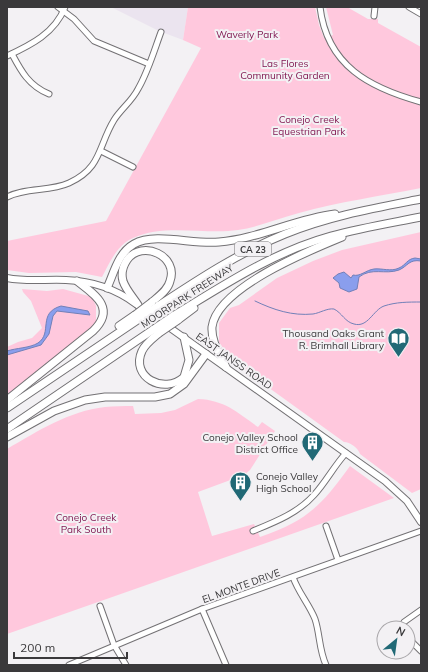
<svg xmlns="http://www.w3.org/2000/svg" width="428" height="672" font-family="Mulish,sans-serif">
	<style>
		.built { fill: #ebe4ef }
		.green { fill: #ffc8dd }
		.water { fill: #8a9eed; stroke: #7280b8 }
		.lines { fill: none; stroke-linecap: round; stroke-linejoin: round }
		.stream { stroke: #7280b8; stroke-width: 1 }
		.minor-casing { stroke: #737174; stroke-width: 7 }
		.major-casing { stroke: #737174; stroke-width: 8 }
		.highway-casing { stroke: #737174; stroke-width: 9 }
		.minor { stroke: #fff; stroke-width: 5 }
		.major { stroke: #fff; stroke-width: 6 }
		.highway { stroke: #fff; stroke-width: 7 }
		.highway-bridge-casing { stroke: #737174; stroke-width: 9; stroke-linecap: butt }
		.highway-bridge { stroke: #fff; stroke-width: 7 }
		.labels { text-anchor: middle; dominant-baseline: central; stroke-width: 4; stroke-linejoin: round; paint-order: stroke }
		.shield { fill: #f3f1f4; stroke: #727072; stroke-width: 1 }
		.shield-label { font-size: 9px; font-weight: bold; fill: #3a393b }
		.park-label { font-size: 10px; fill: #7e144e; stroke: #f3f1f4 }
		.street-label { font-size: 10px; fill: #3a393b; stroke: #f3f1f4 }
		.poi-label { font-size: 10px; fill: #3a393b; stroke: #f3f1f4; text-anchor: end }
	</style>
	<rect width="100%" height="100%" fill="#f3f1f4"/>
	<path class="built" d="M111 7H188L183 40 159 31Z"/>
	<g class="green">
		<path d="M188 7H315L319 25 324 38 333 35 326 7H347L368 19H378V23L421 47V188C380 196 339 202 299 213 279 218 259 227 238 230 206 235 164 223 133 238 117 245 110 262 102 277L76 272 29 273 7 270V241L106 221 201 48 183 40Z"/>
		<path d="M421 232V489L412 493 360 454C358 448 350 442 344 442L247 372 227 354 219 342V323L230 308 239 305 277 278 313 261 342 250Z"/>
		<path d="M22 289 47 291 63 289 92 297 96 306V324L7 395V347L18 342 32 338 42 328 31 301 23 292Z"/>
		<path d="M198 399C225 400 238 413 258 427L262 422 275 431 250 470 244 475 198 492 212 536 254 524 260 537C307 521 322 505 350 466L394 498 7 634V449C38 431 69 411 105 407 114 406 124 406 133 406L135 414 161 413 175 410Z"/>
	</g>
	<g class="water">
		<path d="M415 258 421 259V261C409 259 408 266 399 270 385 275 372 267 359 277L357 289 349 292 340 288 339 283 333 278 338 274 344 272 351 278 353 275C360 277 366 270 374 269 382 268 391 272 399 268 406 265 407 259 415 258Z"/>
		<path d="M61 306 88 311 90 315 57 311 53 316 49 334 41 345 7 355V351C16 348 30 348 38 343 53 333 37 313 61 306Z"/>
	</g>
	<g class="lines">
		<path class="stream" d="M255 301C274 310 292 316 313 314 320 313 327 308 334 309 342 313 345 322 354 324 368 328 373 310 384 306 396 302 408 302 421 302"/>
		<defs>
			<g id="minor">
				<path d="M58 7 74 19 94 41 149 64"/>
				<path d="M320 7C327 66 370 88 421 102"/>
				<path d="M409 7 421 14"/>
				<path d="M374 16 375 7"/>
				<path d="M12 54C21 71 29 86 49 94"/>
				<path d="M7 56C31 45 55 33 65 7"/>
				<path d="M101 151 133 167"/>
				<path d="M7 197C27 187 49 192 69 183 102 168 98 146 114 120 121 109 132 101 138 89 148 72 154 51 161 32"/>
				<path d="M326 526 338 560"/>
				<path d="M253 531C275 522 298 513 314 495 326 482 334 466 346 453"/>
				<path d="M293 577C298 592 309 604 315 619 320 634 319 650 326 665"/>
				<path d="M100 606 114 645 126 665"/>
				<path d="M202 609 226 665"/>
				<path d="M402 628 404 622 421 610"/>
				<path d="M408 638 421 651"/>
				<path d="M69 665 202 609 421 531"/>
			</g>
			<g id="major">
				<path d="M7 278C27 282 46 279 66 280 91 281 116 289 136 304"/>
				<path d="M145 310 385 481 407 501 421 522"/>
			</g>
			<g id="highway">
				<path d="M107 288C114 273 118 253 134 244 155 232 194 245 219 242 258 239 295 219 335 214"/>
				<path d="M138 305C133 297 126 290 123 281 121 274 123 266 127 260 142 239 179 256 170 281 168 290 159 296 152 302"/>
				<path d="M158 306C199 279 240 252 285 234 329 216 375 208 421 199"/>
				<path d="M173 316C224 285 273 252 331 236 361 228 391 223 421 217"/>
				<path d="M178 320 194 308"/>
				<path d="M119 326 135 315"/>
				<path d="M159 333C153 338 145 344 142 351 130 377 164 395 184 377L189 360 184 337"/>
				<path d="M226 367C220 354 211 342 212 327 217 288 308 251 342 237"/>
				<path d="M7 400 93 331C117 308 94 294 77 281"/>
				<path d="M7 408 139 319"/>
				<path d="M7 429 154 329"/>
				<path d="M7 437 54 411 85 400 105 397H155L170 394 184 384 206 354"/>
			</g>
		</defs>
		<use href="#minor" class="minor-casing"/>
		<use href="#major" class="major-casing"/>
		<use href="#highway" class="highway-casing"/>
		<use href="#minor" class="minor"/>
		<use href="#major" class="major"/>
		<use href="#highway" class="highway"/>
		<defs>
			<g id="highway-bridge">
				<path d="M135 315 152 302"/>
				<path d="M139 319 158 306"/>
				<path d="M154 329 173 316"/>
				<path d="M159 333 178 320"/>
			</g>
		</defs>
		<use href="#highway-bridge" class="highway-bridge-casing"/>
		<use href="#highway-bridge" class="highway-bridge"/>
	</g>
	<defs>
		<symbol id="library-pin" viewBox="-11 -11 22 30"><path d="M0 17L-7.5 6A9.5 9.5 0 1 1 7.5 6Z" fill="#216976" stroke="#f3f1f4"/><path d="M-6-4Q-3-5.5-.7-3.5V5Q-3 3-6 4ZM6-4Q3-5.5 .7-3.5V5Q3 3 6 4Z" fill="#fff"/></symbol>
		<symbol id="building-pin" viewBox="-11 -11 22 30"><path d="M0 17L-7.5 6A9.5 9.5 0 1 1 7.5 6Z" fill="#216976" stroke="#f3f1f4"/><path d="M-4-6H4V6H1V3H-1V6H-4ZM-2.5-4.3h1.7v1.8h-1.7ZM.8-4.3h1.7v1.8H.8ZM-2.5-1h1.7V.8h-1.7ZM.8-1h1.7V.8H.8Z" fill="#fff"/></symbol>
	</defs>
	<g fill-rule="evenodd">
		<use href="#library-pin" x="386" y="326" width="25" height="34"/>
		<use href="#building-pin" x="300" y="430" width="25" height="34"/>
		<use href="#building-pin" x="228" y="470" width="25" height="34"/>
	</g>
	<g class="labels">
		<rect class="shield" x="235" y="242" width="36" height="14" rx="3"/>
		<g class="shield-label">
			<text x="253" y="249">CA 23</text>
		</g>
		<g class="park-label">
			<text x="247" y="34">Waverly Park</text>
			<text x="285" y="63">Las Flores<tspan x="285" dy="12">Community Garden</tspan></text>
			<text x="309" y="119">Conejo Creek<tspan x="309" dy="12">Equestrian Park</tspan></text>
			<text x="86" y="517">Conejo Creek<tspan x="86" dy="12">Park South</tspan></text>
		</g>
		<g class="street-label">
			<text transform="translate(187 296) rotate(-33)">MOORPARK FREEWAY</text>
			<text transform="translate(234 361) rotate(35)">EAST JANSS ROAD</text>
			<text transform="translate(241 586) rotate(-20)">EL MONTE DRIVE</text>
		</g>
		<g class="poi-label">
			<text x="384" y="333">Thousand Oaks Grant<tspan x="384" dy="12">R. Brimhall Library</tspan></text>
			<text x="298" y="437">Conejo Valley School<tspan x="298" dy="12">District Office</tspan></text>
			<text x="256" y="476" text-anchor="start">Conejo Valley<tspan x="256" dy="12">High School</tspan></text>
		</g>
	</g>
	<rect width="428" height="672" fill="none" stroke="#3a393b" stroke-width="16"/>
	<g transform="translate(396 640) rotate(29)"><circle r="19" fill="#f3f1f4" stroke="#a9a7aa"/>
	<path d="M0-3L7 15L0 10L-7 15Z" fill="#216976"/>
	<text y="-6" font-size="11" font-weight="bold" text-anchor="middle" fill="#3a393b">N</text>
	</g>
	<path d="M14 652v6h113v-6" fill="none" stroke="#3a393b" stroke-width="2"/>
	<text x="20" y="652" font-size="12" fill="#3a393b" stroke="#f3f1f4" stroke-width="3" paint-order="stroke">200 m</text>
</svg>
